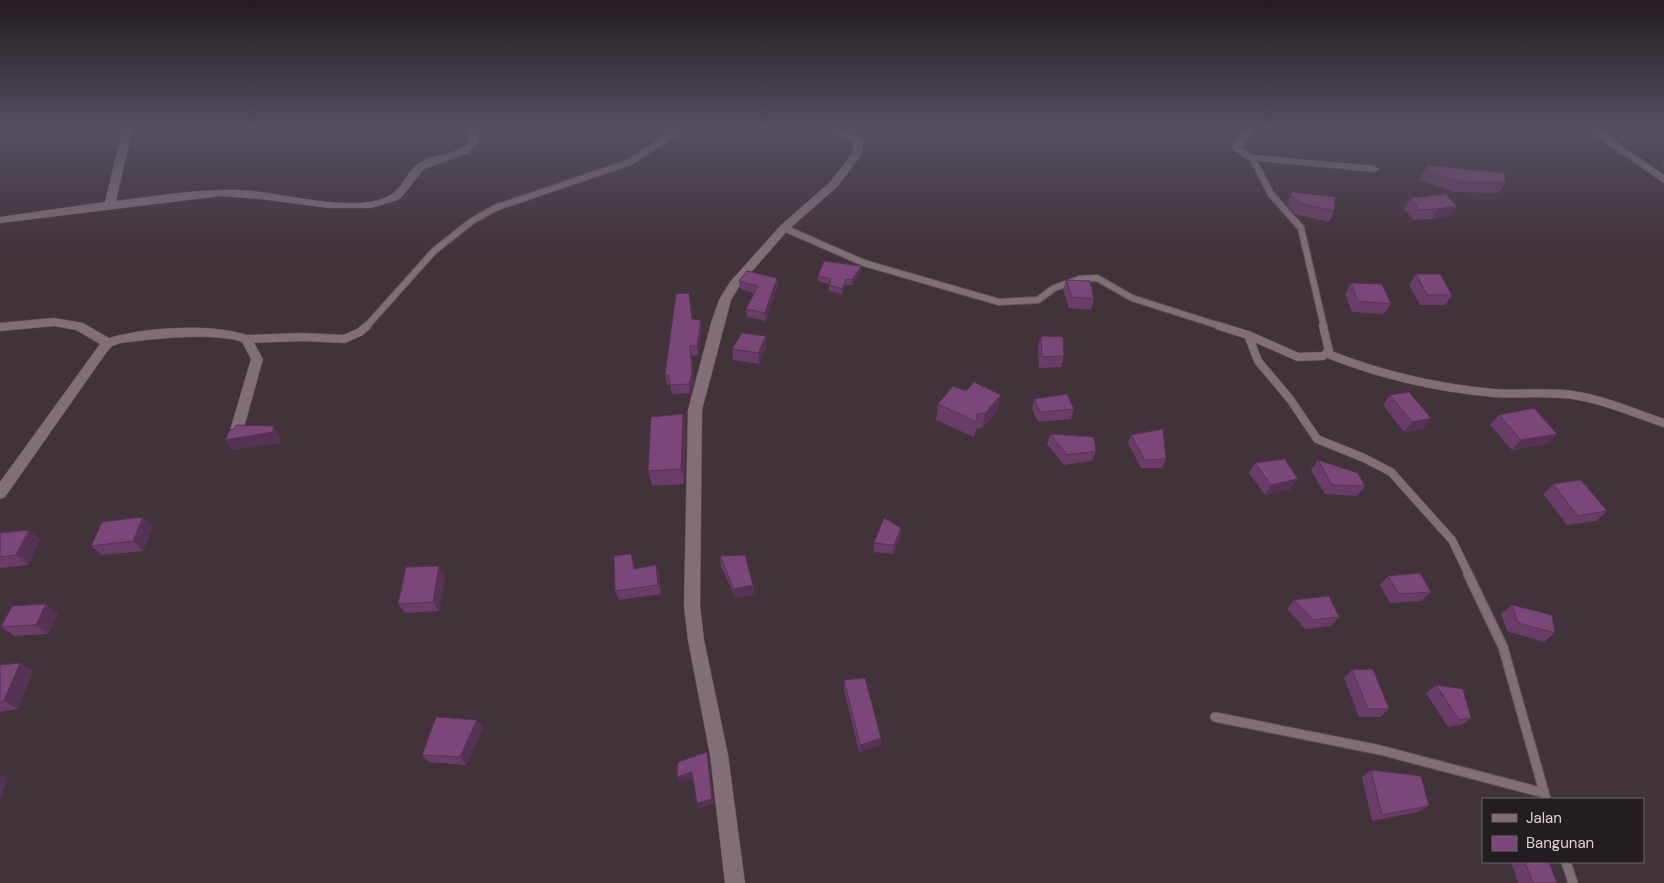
<svg xmlns="http://www.w3.org/2000/svg" width="1664" height="883" font-family="'DM Sans',sans-serif">
	<style>
		.lines { fill: none; stroke-linecap: round; stroke-linejoin: round }
		.service-far2-casing { stroke: #5f5158; stroke-width: 8 }
		.service-far1-casing { stroke: #5f5158; stroke-width: 9 }
		.service-casing { stroke: #5f5158; stroke-width: 11 }
		.minor-casing { stroke: #5f5158; stroke-width: 1 }
		.service-far2 { stroke: #816e77; stroke-width: 6 }
		.service-far1 { stroke: #816e77; stroke-width: 8 }
		.service { stroke: #816e77; stroke-width: 9 }
		.minor { fill: #816e77; fill-rule: evenodd }
		.wall { fill: #6a3d68 }
		.shaded-wall { fill: #563255 }
		.building { fill: #7b4779; stroke: #563255 }
	</style>
	<rect width="100%" height="100%" fill="#42323a"/>
	<g class="lines">
		<defs>
			<g id="service-far2">
				<path d="M1252 158 1271 194 1301 228 1324 327"/>
				<path d="M784 228 864 263 999 302 1038 300 1054 288 1080 279 1097 278 1132 298 1223 327"/>
				<path d="M366 327 434 251 472 221 495 208 630 162 684 127"/>
			</g>
			<g id="service-far1">
				<path d="M1219 326 1248 335 1298 357 1323 356 1329 351 1323 326"/>
				<path d="M1248 335 1258 361 1290 399 1317 439 1364 458 1391 472 1452 540 1469 575"/>
				<path d="M247 339 303 337 344 339 360 332 367 326"/>
				<path d="M1328 354C1381 375 1437 388 1494 393 1520 395 1547 391 1573 395 1605 400 1634 413 1664 423"/>
			</g>
			<g id="service">
				<path d="M1468 574 1503 647 1546 799"/>
				<path d="M1215 717 1380 750 1544 793"/>
				<path d="M1566 862 1573 883"/>
			</g>
			<g id="minor">
				<path d="M123 127H133L116 201C156 196 197 189 237 190 280 191 348 214 387 197 403 190 406 170 421 162 436 153 456 156 469 142L466 127H476L479 142 468 153 424 169 400 199 371 208H329L261 199 220 196 0 223V217L105 202Z"/>
				<path d="M826 127H839L863 140 862 154 838 186 788 230 740 285 731 300 702 410 700 606 704 640 728 755 745 883H725L710 755 688 640 684 606 688 410 711 323 719 300 730 282 780 226 830 182 852 154 854 143Z"/>
				<path d="M1246 127H1256L1242 148 1255 155 1374 166 1379 169 1374 172 1248 160 1232 149 1233 144Z"/>
				<path d="M1583 127H1595L1664 175V183Z"/>
				<path d="M54 318 83 323 109 338C147 327 213 323 250 336L263 359 241 438H231L229 434 251 359 242 342C212 332 153 339 121 343L112 346 106 353 5 497 0 499V482L100 344 76 330 54 326 0 331V323Z"/>
			</g>
		</defs>
		<use href="#service-far2" class="service-far2-casing"/>
		<use href="#service-far1" class="service-far1-casing"/>
		<use href="#service" class="service-casing"/>
		<use href="#minor" class="minor-casing"/>
		<use href="#service-far2" class="service-far2"/>
		<use href="#service-far1" class="service-far1"/>
		<use href="#service" class="service"/>
		<use href="#minor" class="minor"/>
	</g>
	<g class="wall">
		<path d="M1503 127H1527L1508 131Z"/>
		<path d="M1664 159V168L1660 164Z"/>
		<path d="M1427 165 1505 183 1498 193 1454 192 1419 180 1421 175Z"/>
		<path d="M1292 192 1334 211 1329 222 1295 214 1287 204Z"/>
		<path d="M1446 194 1450 216 1432 219 1413 220 1404 208 1411 198Z"/>
		<path d="M861 272 852 285H845L842 294 829 291V284L818 281V276Z"/>
		<path d="M1416 274 1452 295 1445 305H1420L1409 285Z"/>
		<path d="M777 278 778 286 766 321 747 317 746 309 754 293 740 289 739 281Z"/>
		<path d="M1066 280 1094 299 1091 310 1069 308 1063 290Z"/>
		<path d="M1351 283 1391 304 1384 314 1352 312 1345 294Z"/>
		<path d="M693 319 702 329 698 355 692 356 694 382 690 393 672 394 670 385H667L665 375Z"/>
		<path d="M766 336 767 346 759 364 733 360 732 349Z"/>
		<path d="M1041 336 1064 356 1061 367 1039 368 1038 346Z"/>
		<path d="M1390 395 1423 429 1404 432 1383 405Z"/>
		<path d="M1034 399 1074 409 1071 419 1038 422 1032 409Z"/>
		<path d="M938 404 998 410 982 428 976 429 974 437 936 420Z"/>
		<path d="M1499 415 1557 434 1547 444 1512 450 1490 425Z"/>
		<path d="M686 429 684 484 652 486 648 471Z"/>
		<path d="M1050 434 1096 451 1092 461 1064 465 1047 444Z"/>
		<path d="M1131 435 1166 459 1162 468H1141L1128 443Z"/>
		<path d="M1318 460 1365 486 1357 496 1325 494 1311 470Z"/>
		<path d="M1255 463 1291 489 1265 495 1249 473Z"/>
		<path d="M1553 484 1607 511 1596 521 1567 525 1543 494Z"/>
		<path d="M153 527 143 551 102 555 91 546Z"/>
		<path d="M901 528 900 538 893 554 873 552 874 543Z"/>
		<path d="M29 530 40 539 28 565 0 568V533Z"/>
		<path d="M720 556 755 594 736 598 721 566Z"/>
		<path d="M634 563 635 569 659 574 661 594 619 600 615 591Z"/>
		<path d="M445 575 439 611 405 613 398 604Z"/>
		<path d="M1388 576 1431 592 1421 601 1390 603 1380 585Z"/>
		<path d="M1294 600 1339 617 1331 626 1305 629 1287 609Z"/>
		<path d="M1512 605 1555 633 1544 642 1507 631 1501 614Z"/>
		<path d="M58 613 48 634 14 636 1 627Z"/>
		<path d="M20 663 33 671 18 709 0 712V665Z"/>
		<path d="M1352 670 1389 709 1380 717H1359L1344 678Z"/>
		<path d="M844 680 881 745 859 752 844 689Z"/>
		<path d="M1436 685 1471 718 1461 725 1448 727 1426 693Z"/>
		<path d="M477 720 483 728 466 765 429 762 422 755Z"/>
		<path d="M1371 770 1429 806 1418 812 1372 821 1362 777Z"/>
		<path d="M1511 862H1549L1557 883H1518Z"/>
	</g>
	<g class="shaded-wall">
		<path d="M1511 127H1527L1508 131Z"/>
		<path d="M1457 206 1450 216 1432 219 1438 209Z"/>
		<path d="M861 266V272L852 285V280Z"/>
		<path d="M777 278 778 286 766 321 765 313Z"/>
		<path d="M846 279 845 285 842 294V289Z"/>
		<path d="M701 320 702 329 698 355 697 346Z"/>
		<path d="M766 336 767 346 759 364 758 353Z"/>
		<path d="M690 346 692 356 694 382 690 393 689 384Z"/>
		<path d="M1001 395 998 410 982 428 985 413Z"/>
		<path d="M683 414 686 429 684 484 681 469Z"/>
		<path d="M1431 418 1423 429 1404 432 1412 422Z"/>
		<path d="M273 426 280 436 281 443 233 450 225 440Z"/>
		<path d="M1557 434 1547 444 1512 450 1521 440Z"/>
		<path d="M1298 479 1291 489 1265 495 1271 485Z"/>
		<path d="M143 517 153 527 143 551 133 541Z"/>
		<path d="M901 528 900 538 893 554 894 545Z"/>
		<path d="M29 530 40 539 28 565 16 555Z"/>
		<path d="M631 554 634 563 637 578 634 569Z"/>
		<path d="M656 565 659 574 661 594 658 585Z"/>
		<path d="M439 566 445 575 439 611 433 602Z"/>
		<path d="M753 585 755 594 736 598 734 589Z"/>
		<path d="M46 604 58 613 48 634 36 625Z"/>
		<path d="M20 663 33 671 18 709 4 701Z"/>
		<path d="M477 720 483 728 466 765 460 757Z"/>
		<path d="M881 738V745L859 752 860 745Z"/>
		<path d="M707 752 708 758 714 804 699 808 697 803Z"/>
		<path d="M692 772 694 778 679 782 677 777Z"/>
		<path d="M0 774 8 778 0 801Z"/>
	</g>
	<g class="building">
		<path d="M1427 165 1505 173V183L1460 182 1426 170Z"/>
		<path d="M1292 192 1335 197 1334 211 1300 203 1291 194Z"/>
		<path d="M1446 194 1457 206 1438 209 1419 210 1411 198Z"/>
		<path d="M824 261 861 266 852 280 846 279 842 289 829 285 831 279 818 276Z"/>
		<path d="M747 271 777 278 765 313 746 309 758 286 739 281Z"/>
		<path d="M1416 274H1440L1452 295H1427Z"/>
		<path d="M1066 280 1090 281 1094 299 1072 297Z"/>
		<path d="M1351 283 1382 284 1391 304 1358 301Z"/>
		<path d="M689 293 692 319 701 320 697 346H690L692 372 689 384 670 385 669 375H665L676 294Z"/>
		<path d="M742 333 766 336 758 353 732 349Z"/>
		<path d="M1041 336 1063 337 1064 356 1042 357Z"/>
		<path d="M974 382 1001 395 985 413 977 414V422L938 404 953 386 966 391Z"/>
		<path d="M1409 392 1431 418 1412 422 1390 395Z"/>
		<path d="M1067 394 1074 409 1040 412 1034 399Z"/>
		<path d="M1534 408 1557 434 1521 440 1499 415Z"/>
		<path d="M683 414 681 469 648 471 651 417Z"/>
		<path d="M236 425 273 426V432L225 440 230 430 234 429Z"/>
		<path d="M1163 429 1166 459 1145 460 1131 435Z"/>
		<path d="M1050 434 1094 437 1096 451 1067 455Z"/>
		<path d="M1285 459 1298 479 1271 485 1255 463Z"/>
		<path d="M1318 460 1358 473 1365 486 1332 485Z"/>
		<path d="M1581 480 1607 511 1578 516 1553 484Z"/>
		<path d="M143 517 133 541 91 546 102 522Z"/>
		<path d="M884 518 901 528 894 545 874 543Z"/>
		<path d="M29 530 16 555 0 557V533Z"/>
		<path d="M631 554 634 569 656 565 658 585 615 591 614 556Z"/>
		<path d="M745 555 753 585 734 589 720 556Z"/>
		<path d="M439 566 433 602 398 604 406 567Z"/>
		<path d="M1420 573 1431 592 1399 594 1388 576Z"/>
		<path d="M1329 596 1339 617 1313 620 1294 600Z"/>
		<path d="M46 604 36 625 1 627 12 606Z"/>
		<path d="M1512 605 1552 615 1555 633 1518 623Z"/>
		<path d="M20 663 4 701 0 702V665Z"/>
		<path d="M1373 669 1389 709H1368L1352 670Z"/>
		<path d="M865 678 881 738 860 745 844 680Z"/>
		<path d="M1436 685 1463 689 1471 718 1459 720Z"/>
		<path d="M436 717 477 720 460 757 422 755Z"/>
		<path d="M707 752 712 799 697 803 692 772 677 777 678 762Z"/>
		<path d="M1371 770 1421 776 1429 806 1382 815Z"/>
		<path d="M1525 862H1549L1557 883H1533Z"/>
	</g>
	<linearGradient id="sky" x2="0" y2="1"><stop stop-color="#241c20"/><stop offset="0.51" stop-color="#544f60"/><stop offset="1" stop-color="#544f60" stop-opacity="0"/></linearGradient>
	<rect width="1664" height="251" fill="url(#sky)"/>
	<rect x="1482" y="798" width="162" height="65" fill="#231c20" stroke="#6e666a"/>
	<rect x="1492" y="814" width="25" height="8" fill="#816e77" stroke="#6e666a"/>
	<text x="1526" y="823" font-size="15" fill="#ded4d9">Jalan</text>
	<rect x="1492" y="836" width="25" height="15" fill="#7b4779" stroke="#6e666a"/>
	<text x="1526" y="848" font-size="15" fill="#ded4d9">Bangunan</text>
</svg>
